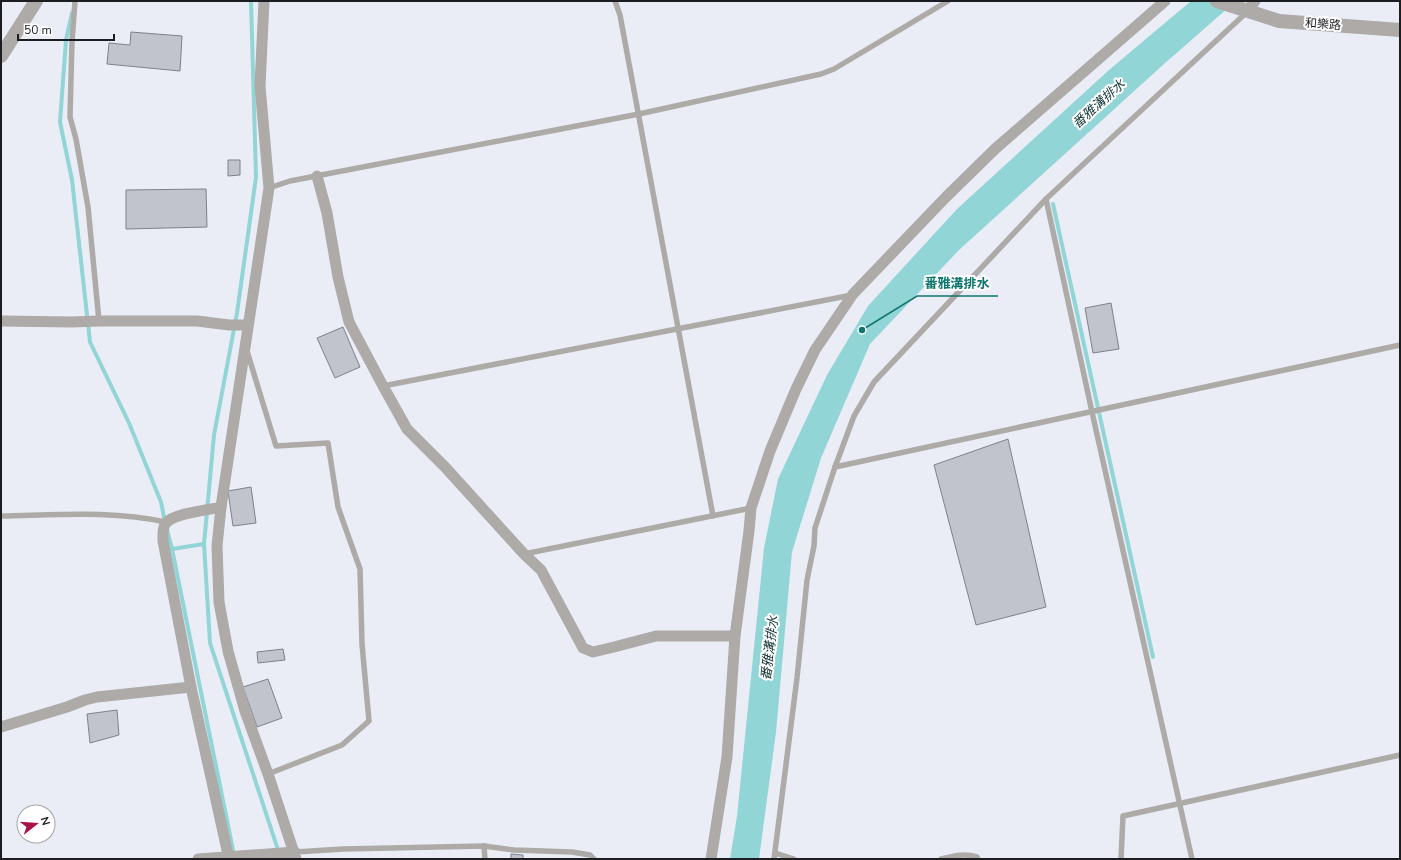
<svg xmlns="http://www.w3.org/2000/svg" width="1401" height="860" font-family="'Nunito Sans','Noto Sans TC',sans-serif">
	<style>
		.water { fill: #92d5d6 }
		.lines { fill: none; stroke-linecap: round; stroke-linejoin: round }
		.stream { stroke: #92d5d6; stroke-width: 4 }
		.building { fill: #c1c4cc; stroke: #7e8189 }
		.service { stroke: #adaaa7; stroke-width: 5.5 }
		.minor { stroke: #adaaa7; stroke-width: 11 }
		.tertiary { stroke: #adaaa7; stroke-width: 14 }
		.labels { text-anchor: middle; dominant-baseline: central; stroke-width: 4; stroke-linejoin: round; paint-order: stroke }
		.street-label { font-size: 12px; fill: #1c1d20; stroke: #fff }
		.water-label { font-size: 13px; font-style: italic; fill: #113334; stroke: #fff }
		.leader { fill: none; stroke: #0f766e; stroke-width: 1.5 }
		.callout-dot { fill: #0f766e; stroke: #fff; stroke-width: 1.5 }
		.callout-label { font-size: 13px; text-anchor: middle; font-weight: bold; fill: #0f766e; stroke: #fff; stroke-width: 4; stroke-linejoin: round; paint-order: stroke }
	</style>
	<rect width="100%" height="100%" fill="#eaedf5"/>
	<path class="water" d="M1191 1H1236L1164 64 959 250 870 344 821 458 792 552 776 732 759 859H730L737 816 764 548 778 479 827 375 868 306 957 209 1109 70Z"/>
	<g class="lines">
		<g class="stream">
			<path d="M251 1 256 177 237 313 214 435 204 544 210 643 281 859"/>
			<path d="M72 13 66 40 60 122 72 180 90 342 129 423 161 502 165 522"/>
			<path d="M1053 204 1153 657"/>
			<path d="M167 530 172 549"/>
			<path d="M204 544 172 549 234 855"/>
		</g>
	</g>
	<g class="building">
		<path d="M131 32 182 36 180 71 107 64 109 43 130 45Z"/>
		<path d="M228 160H240V175L228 176Z"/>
		<path d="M206 189 207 227 126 229V190Z"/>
		<path d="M1111 303 1119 349 1093 353 1085 308Z"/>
		<path d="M343 327 360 367 335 378 317 338Z"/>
		<path d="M1008 439 1046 607 976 625 934 465Z"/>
		<path d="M251 487 256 523 233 526 228 491Z"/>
		<path d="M283 649 285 660 258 663 257 652Z"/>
		<path d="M268 679 282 718 257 727 243 687Z"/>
		<path d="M117 710 119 735 90 743 87 714Z"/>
		<path d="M511 854 523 855V859H511Z"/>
	</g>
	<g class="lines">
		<g class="service">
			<path d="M75 1 72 41 70 117 76 139 88 207 99 321"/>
			<path d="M615 1 620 15 713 516"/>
			<path d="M269 188 290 181 639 114 821 74 834 69 948 1"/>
			<path d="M1046 199 1092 412 1192 859"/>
			<path d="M247 351 276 446 328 443 338 507 360 569 362 644 369 721 342 745 268 774"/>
			<path d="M383 386 852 295"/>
			<path d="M835 467 1400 345"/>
			<path d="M1 516C56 515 112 510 166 522"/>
			<path d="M524 554 751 508"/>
			<path d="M484 846 485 859"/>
			<path d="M295 852 343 849 484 846 514 850 572 852 590 855 594 859"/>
			<path d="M775 853 794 859"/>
			<path d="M774 859 797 678 807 580 814 546 815 528 835 467 854 416 874 382 1046 199 1247 12"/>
			<path d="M941 859C954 856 964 853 977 857L978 859"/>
			<path d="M1121 859 1123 816 1400 755"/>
		</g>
		<g class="minor">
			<path d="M1247 11 1255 1"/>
			<path d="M317 176 327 213 338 277 349 322 383 386 407 429 445 467 524 554 541 570 583 648 593 652 614 647 656 636H735"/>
			<path d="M1 321 72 322 99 321H197L229 325H248"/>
			<path d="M221 507 217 546 219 602 228 651 245 711 268 774 296 859"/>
			<path d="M1 727 67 707 85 700 97 697 191 687"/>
			<path d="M198 859 295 852"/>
			<path d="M229 859 191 687 163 541C163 535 162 528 166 523 174 513 209 510 221 507L269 188 260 86 264 1"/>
			<path d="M711 859 727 757 735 636 749 531 751 508 770 451 796 389 815 350 853 294 946 197 995 149 1165 1"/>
		</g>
		<g class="tertiary">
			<path d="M1217 1 1279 21 1400 30"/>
			<path d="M1 56 36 1"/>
		</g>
	</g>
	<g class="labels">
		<g class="street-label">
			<text transform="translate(1323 24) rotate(4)">和樂路</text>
		</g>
		<g class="water-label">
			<text transform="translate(1099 104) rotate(-42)">番雅溝排水</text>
			<text transform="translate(770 648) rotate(-83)">番雅溝排水</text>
		</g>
	</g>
	<path class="leader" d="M862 330L917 296H998"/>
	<circle class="callout-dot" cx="862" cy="330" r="4"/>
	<g class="callout-label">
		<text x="957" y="288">番雅溝排水</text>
	</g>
	<rect width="1401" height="860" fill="none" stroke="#1c1d20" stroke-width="4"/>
	<g transform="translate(36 824) rotate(73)"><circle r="19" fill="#ffffff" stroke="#a4a5a6"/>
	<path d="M0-3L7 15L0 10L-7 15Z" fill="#a81349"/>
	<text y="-6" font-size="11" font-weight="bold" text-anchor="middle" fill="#1c1d20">N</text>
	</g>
	<path d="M18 34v6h96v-6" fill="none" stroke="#1c1d20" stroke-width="2"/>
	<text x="24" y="34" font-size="12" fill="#1c1d20" stroke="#ffffff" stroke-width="3" paint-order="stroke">50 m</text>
</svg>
